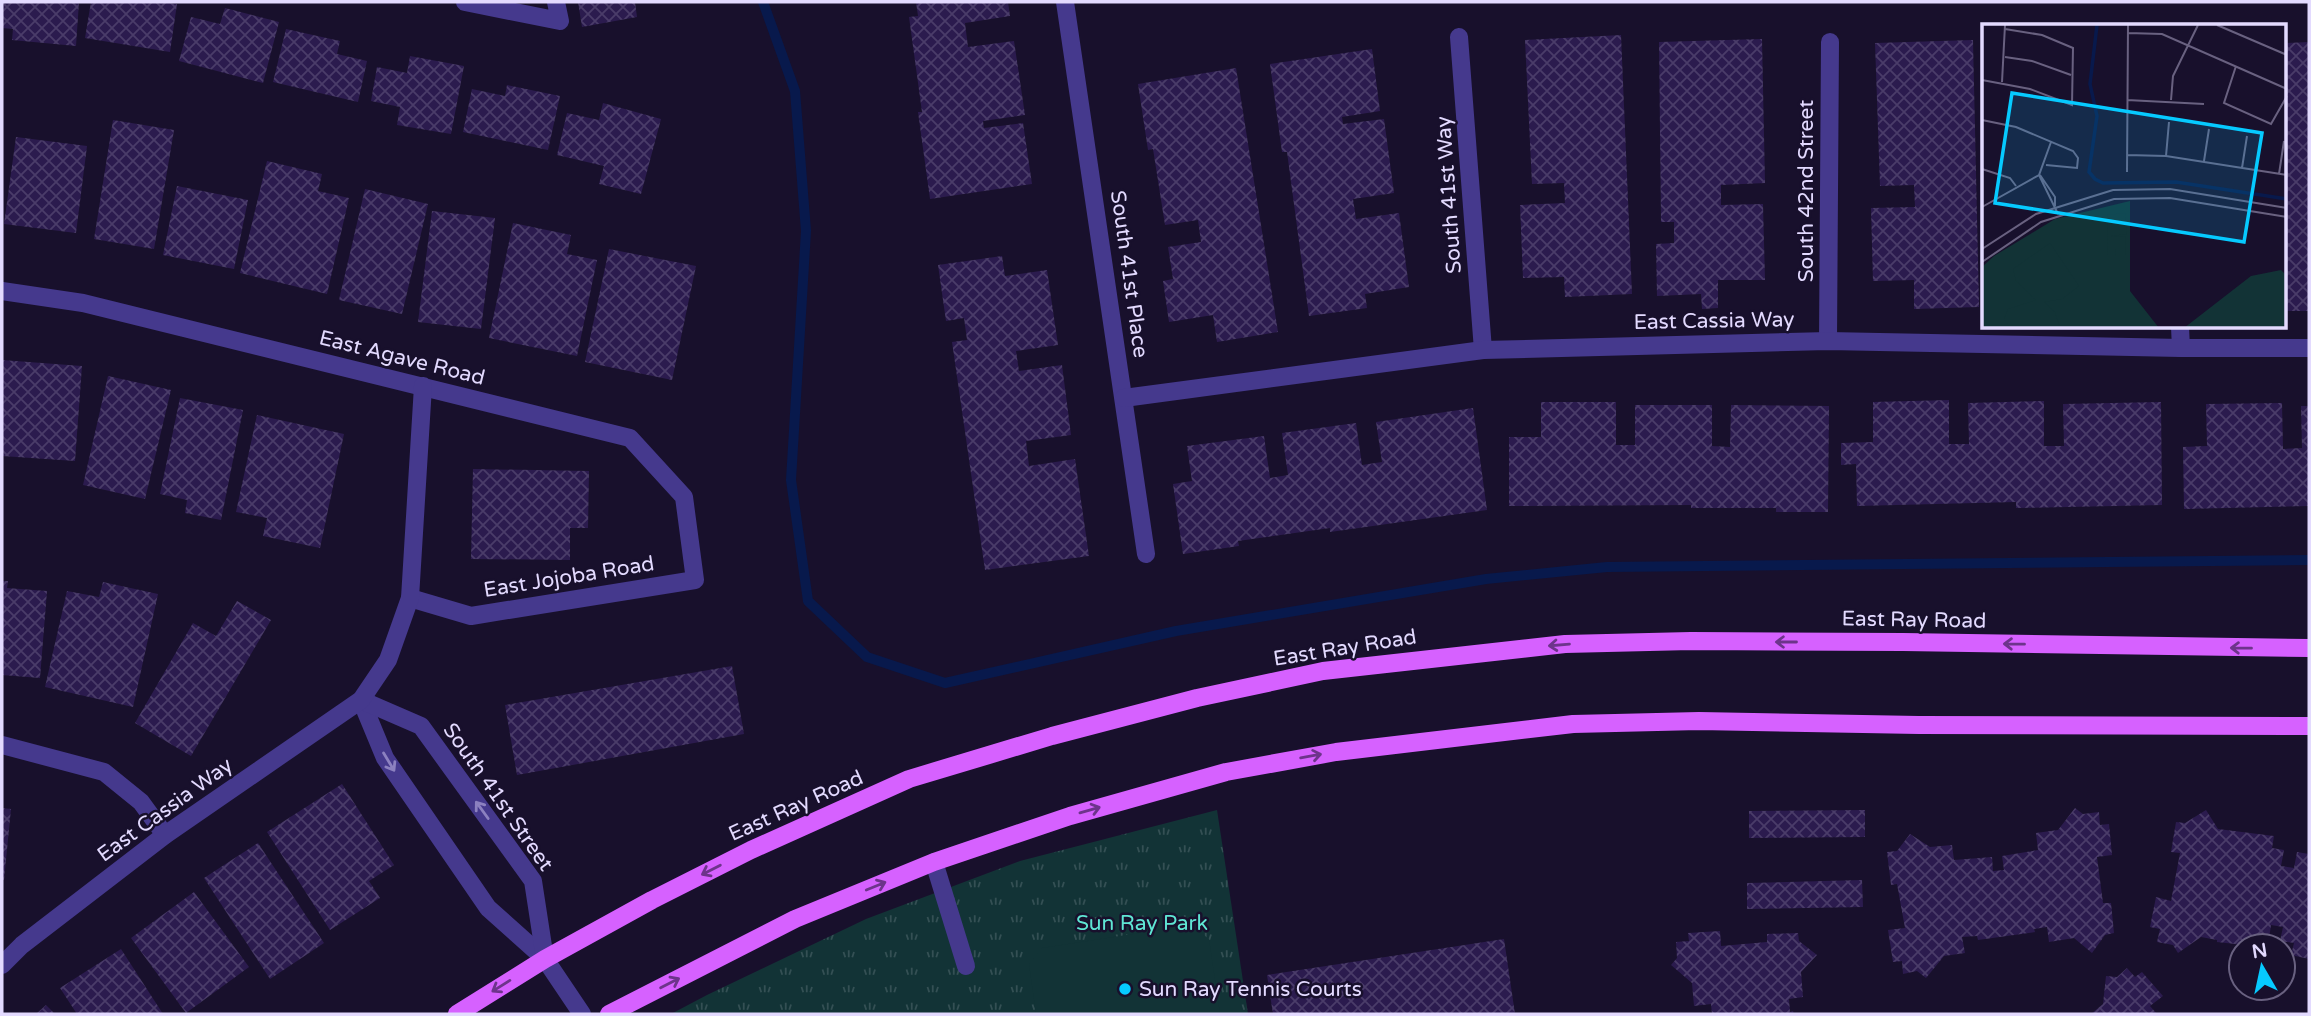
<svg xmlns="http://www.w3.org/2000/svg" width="2311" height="1016" font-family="'Varela Round',sans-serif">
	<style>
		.grass { fill: url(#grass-tufts) }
		.garden { fill: #123336 }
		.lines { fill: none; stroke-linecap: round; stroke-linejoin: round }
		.stream { stroke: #08194c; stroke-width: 10 }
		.building { fill: url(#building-cross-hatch) }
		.minor { stroke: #45398d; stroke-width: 18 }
		.major { stroke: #d661ff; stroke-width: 18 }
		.oneway { stroke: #6d348b }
		.oneway2 { stroke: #8c81c0 }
		.poi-dot { fill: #06caff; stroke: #18102c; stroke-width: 2.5 }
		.labels { text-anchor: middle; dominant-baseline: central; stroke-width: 5; stroke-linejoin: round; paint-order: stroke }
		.street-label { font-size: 21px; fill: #e3daff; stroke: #18102c }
		.park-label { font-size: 21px; fill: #5fe6d4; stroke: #18102c }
		.poi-label { font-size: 21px; fill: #e3daff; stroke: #18102c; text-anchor: start }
		.inset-river { fill: none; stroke: #08194c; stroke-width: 3.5 }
		.inset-road { fill: none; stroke: #696180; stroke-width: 2 }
		.view { fill: #06caff; fill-opacity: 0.15; stroke: #06caff; stroke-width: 3.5 }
		.inset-edge { fill: none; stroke: #e3daff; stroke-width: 3.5 }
	</style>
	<defs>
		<pattern id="grass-tufts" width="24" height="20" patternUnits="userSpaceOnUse" patternTransform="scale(1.75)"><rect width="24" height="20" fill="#123336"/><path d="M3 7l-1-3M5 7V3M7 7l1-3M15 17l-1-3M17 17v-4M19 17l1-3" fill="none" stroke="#345054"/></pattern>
		<pattern id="building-cross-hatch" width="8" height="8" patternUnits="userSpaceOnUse" patternTransform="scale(1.75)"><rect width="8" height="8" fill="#2b1b4e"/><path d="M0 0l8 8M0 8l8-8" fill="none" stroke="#4a3c69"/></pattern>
	</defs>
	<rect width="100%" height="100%" fill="#18102c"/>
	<path class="grass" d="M1217 810 1248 1014H671L707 995 866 919 1020 861Z"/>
	<path class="garden" d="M1191 925 1209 939 1220 1014H1036L1029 964 1042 948Z"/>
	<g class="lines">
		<path class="stream" d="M763 2 795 91 806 231 791 480 808 601 867 657 945 683 1176 631 1486 579 1607 567 2309 560"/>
	</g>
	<g class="building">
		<path d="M2 2H79L76 46 12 40 13 29 2 28Z"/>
		<path d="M91 2H160L177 4 170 52 85 38Z"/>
		<path d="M578 2H635L637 17 582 27Z"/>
		<path d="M916 2H1008L1010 16 965 23 968 47 1014 41 1025 115 983 121 984 128 1023 123 1032 184 930 199 918 112H922L909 17 918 16Z"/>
		<path d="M225 8 279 22 263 83 179 61 191 17 220 24Z"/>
		<path d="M286 29 340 41 337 54 367 61 358 102 273 82Z"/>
		<path d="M1621 35 1632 294 1565 297 1564 277 1523 278 1520 205 1565 203 1564 183 1532 184 1525 40Z"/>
		<path d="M1762 39 1765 183 1721 185V205L1763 204 1765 280H1718V308L1702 309 1701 294 1657 296 1656 244 1674 243V222H1661L1659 42Z"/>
		<path d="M1973 40 1979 307 1914 309V280L1873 281 1871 208 1915 207 1914 185 1880 186 1875 43Z"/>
		<path d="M2309 42V311H2285V43Z"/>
		<path d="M1372 49 1380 111 1342 117 1343 124 1384 119 1394 193 1353 199 1356 219 1399 213 1409 287 1365 294 1367 308 1309 316 1287 152H1282L1270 64Z"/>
		<path d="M410 56 464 66 451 134 397 125 400 107 371 101 377 67 407 73Z"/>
		<path d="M1236 68 1278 332 1217 342 1213 315 1169 322 1163 281 1173 279 1168 247 1201 242 1198 220 1165 225 1153 149 1148 150 1138 84Z"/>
		<path d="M507 85 560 96 548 150 463 132 472 89 505 96Z"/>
		<path d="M603 103 661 119 641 194 599 184 604 166 557 155 567 113 599 120Z"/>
		<path d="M113 120 174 130 154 249 94 239Z"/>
		<path d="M16 137 87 146 76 233 4 224Z"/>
		<path d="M267 161 322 174 318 191 349 198 327 294 240 273Z"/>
		<path d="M177 186 248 200 234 269 163 255Z"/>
		<path d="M365 189 428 204 402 314 339 300Z"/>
		<path d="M432 211 495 218 481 329 418 322Z"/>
		<path d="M513 223 571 235 567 254 597 260 577 356 489 338Z"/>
		<path d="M609 249 696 266 672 380 585 362Z"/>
		<path d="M1002 256 1005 276 1047 270 1058 345 1016 351 1019 371 1062 365 1071 435 1026 441 1029 466 1075 459 1089 556 985 570 952 342 967 340 964 318 946 321 938 265Z"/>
		<path d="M2 360 82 366 75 461 2 456Z"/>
		<path d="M108 376 171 390 145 499 83 485Z"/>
		<path d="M180 398 243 410 221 520 185 513 187 500 160 494Z"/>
		<path d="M1949 400V444H1969L1968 403 2044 401V446H2064L2063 404 2161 402 2162 505 2016 508V502L1857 506 1856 464 1841 465V443L1873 442V402Z"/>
		<path d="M1541 402H1616V445H1635V405H1712V446L1730 447 1731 405 1829 406 1828 512H1776V508H1691V505L1509 506V437H1541Z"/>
		<path d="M2282 403 2283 449 2302 448 2301 406H2309V506L2184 509 2183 447 2207 446 2206 404Z"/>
		<path d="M1473 408 1487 510 1330 532V528L1238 541 1239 546 1183 554 1173 484 1192 481 1187 446 1264 436 1270 478 1288 475 1282 433 1356 423 1362 465 1382 462 1376 422Z"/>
		<path d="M257 415 344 434 320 548 263 536 267 518 236 512Z"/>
		<path d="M473 469 589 471 588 528H570V560L471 559Z"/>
		<path d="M2 581H8L7 588 47 591 40 678 2 675Z"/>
		<path d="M103 582 158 594 133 707 45 687 67 591 99 597Z"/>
		<path d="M237 601 271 620 191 756 135 723 193 623 216 636Z"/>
		<path d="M732 666 744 734 517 775 505 705Z"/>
		<path d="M342 784 394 865 369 881 380 898 330 930 267 832Z"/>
		<path d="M2 808 11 809 4 880H2Z"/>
		<path d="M2075 808 2083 814 2099 812 2100 825 2109 824 2112 855 2097 857 2103 903H2111L2114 933 2105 935 2092 953 2074 938 2049 942 2047 927 2034 929 2035 932 1978 940 1977 936 1962 937 1965 953 1944 956 1926 978 1917 971 1903 974 1902 961 1893 962 1888 930 1905 928 1897 884 1891 885 1887 852 1897 851 1910 834 1930 847 1952 845 1954 860 1992 857 1993 871 2004 870 2002 856 2038 850 2036 833 2058 830Z"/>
		<path d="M1865 810V837L1749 838V811Z"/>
		<path d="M2206 810 2218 829 2274 836 2272 848 2284 850 2281 866 2294 868 2297 852 2309 854V959L2291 955 2294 943 2280 941 2283 927 2271 925 2269 939 2255 936 2253 946 2217 942V940L2201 937 2178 953 2173 945 2157 942 2160 929 2150 927 2156 897 2171 901 2180 853 2171 852 2176 822 2185 823Z"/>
		<path d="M258 843 324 943 270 979 204 878Z"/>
		<path d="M1862 880 1863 907 1747 909V883Z"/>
		<path d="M194 892 249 967 186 1013 131 938Z"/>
		<path d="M1720 931 1721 946 1767 942V934L1798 933 1799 941 1817 955 1801 972 1803 997 1789 999 1790 1012 1793 1011 1794 1014H1712L1711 1004 1694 1006 1692 983 1671 965 1677 958 1676 942 1689 941 1688 933Z"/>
		<path d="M1504 939 1515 1014H1273L1267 975Z"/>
		<path d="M121 949 163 1014H77L60 988Z"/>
		<path d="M2127 968 2135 977 2142 972 2163 996 2150 1006 2157 1014H2091L2103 1004 2106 976 2117 977Z"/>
		<path d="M46 1005 55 1014H36Z"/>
	</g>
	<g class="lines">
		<g class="minor">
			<path d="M465 2 560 21 556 2"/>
			<path d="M1065 2 1146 554"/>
			<path d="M1459 37 1483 350"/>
			<path d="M2 291 83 303 630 438 684 497 695 580 471 616 410 598"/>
			<path d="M2180 327 2181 348"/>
			<path d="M1828 341 1830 42"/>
			<path d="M1124 398 1483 350 1828 341 2181 348H2309"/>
			<path d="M361 700 385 758 488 908 545 959 582 1014"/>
			<path d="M361 700 421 726 533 881 545 959"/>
			<path d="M2 745 104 772 141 802 165 835"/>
			<path d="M934 862 966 966"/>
			<path d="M2 965 22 945 165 835 361 700 388 660 410 598 423 386"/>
		</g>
		<g class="major">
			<path d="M457 1014 545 959 652 900 751 850 909 779 1052 736 1197 698 1323 671 1565 644 1691 641 1903 642 2309 648"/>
			<path d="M609 1014 795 919 934 862 1070 816 1226 772 1336 752 1573 724 1699 721 1919 725 2309 726"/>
		</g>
	</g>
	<defs><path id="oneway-shaft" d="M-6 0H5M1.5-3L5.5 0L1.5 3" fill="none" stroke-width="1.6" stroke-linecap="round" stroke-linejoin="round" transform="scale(1.75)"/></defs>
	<g class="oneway">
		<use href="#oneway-shaft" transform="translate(1786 642) rotate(-180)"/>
		<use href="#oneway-shaft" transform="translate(2014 644) rotate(-179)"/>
		<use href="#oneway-shaft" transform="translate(1559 645) rotate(175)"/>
		<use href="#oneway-shaft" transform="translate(2241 648) rotate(-179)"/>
		<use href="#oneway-shaft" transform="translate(1311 756) rotate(-10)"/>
		<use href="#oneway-shaft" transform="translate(1090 810) rotate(-16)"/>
		<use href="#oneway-shaft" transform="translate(711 870) rotate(153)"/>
		<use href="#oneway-shaft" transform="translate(876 886) rotate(-22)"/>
		<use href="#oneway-shaft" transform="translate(670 983) rotate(-27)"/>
		<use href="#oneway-shaft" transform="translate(501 986) rotate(148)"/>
	</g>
	<g class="oneway2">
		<use href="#oneway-shaft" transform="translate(389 762) rotate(59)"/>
		<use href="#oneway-shaft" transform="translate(482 810) rotate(-126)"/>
	</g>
	<circle class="poi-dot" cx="1125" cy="989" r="7"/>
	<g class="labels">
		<g class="street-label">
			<text transform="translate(1806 191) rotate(-90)">South 42nd Street</text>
			<text transform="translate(1449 195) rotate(-94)">South 41st Way</text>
			<text transform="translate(1129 274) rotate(82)">South 41st Place</text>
			<text transform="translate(1714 321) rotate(-1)">East Cassia Way</text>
			<text transform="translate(402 358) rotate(14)">East Agave Road</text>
			<text transform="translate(569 577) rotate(-9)">East Jojoba Road</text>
			<text transform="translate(1914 620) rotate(1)">East Ray Road</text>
			<text transform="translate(1345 648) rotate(-9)">East Ray Road</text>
			<text transform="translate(498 797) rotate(55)">South 41st Street</text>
			<text transform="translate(796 806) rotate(-24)">East Ray Road</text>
			<text transform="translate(165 810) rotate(-36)">East Cassia Way</text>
		</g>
		<g class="park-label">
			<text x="1142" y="923">Sun Ray Park</text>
		</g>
		<g class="poi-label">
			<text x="1139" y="989">Sun Ray Tennis Courts</text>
		</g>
	</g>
	<g transform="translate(1982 24)">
		<rect width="304" height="304" fill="#18102c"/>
		<path d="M148 177V267L177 304H0V243L12 232 73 195ZM299 246 305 252 304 300 299 304H202L269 252Z" fill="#123336"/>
		<path d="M143 189 145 210 129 212 144 213 143 231H134V225L133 232H126L125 191ZM68 219 97 262 80 275 62 278 73 288 78 304H28L22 295 26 285 54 276 34 257 31 245Z" fill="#123336"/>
		<path class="inset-river" d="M115 1 108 60 115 92 107 148 113 155 121 159 194 158 305 175"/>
		<path class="inset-road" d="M235 1 305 31M146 9 180 10 305 65M23 33 50 37 89 51M254 42 242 79 289 100 305 72M0 56 48 65 90 81 91 24 60 11 23 5M20 58 23 1M145 76 222 80M189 76 191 52 216 1M0 96 34 103 91 127 96 134 95 144 64 141M145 131 184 132 305 151M184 132 187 98M222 137 227 105M260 144 265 112M0 145 28 154 34 162M145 148 146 1M297 150 302 117M57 151 76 190M58 151 73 173V182M0 183 57 151 69 118M0 225 54 190 131 166 188 165 305 184M0 238 59 198 132 175 188 174 305 193"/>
		<path class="view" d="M30 69 280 109 262 218 13 179Z"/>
		<rect width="304" height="304" class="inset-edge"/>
	</g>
	<rect width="2311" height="1016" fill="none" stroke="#e3daff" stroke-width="7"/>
	<g transform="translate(2262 967) rotate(351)"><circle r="33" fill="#18102c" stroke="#696180" stroke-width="2"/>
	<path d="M0-5L12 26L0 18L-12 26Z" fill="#06caff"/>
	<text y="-10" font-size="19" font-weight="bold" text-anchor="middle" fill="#e3daff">N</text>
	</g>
</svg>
